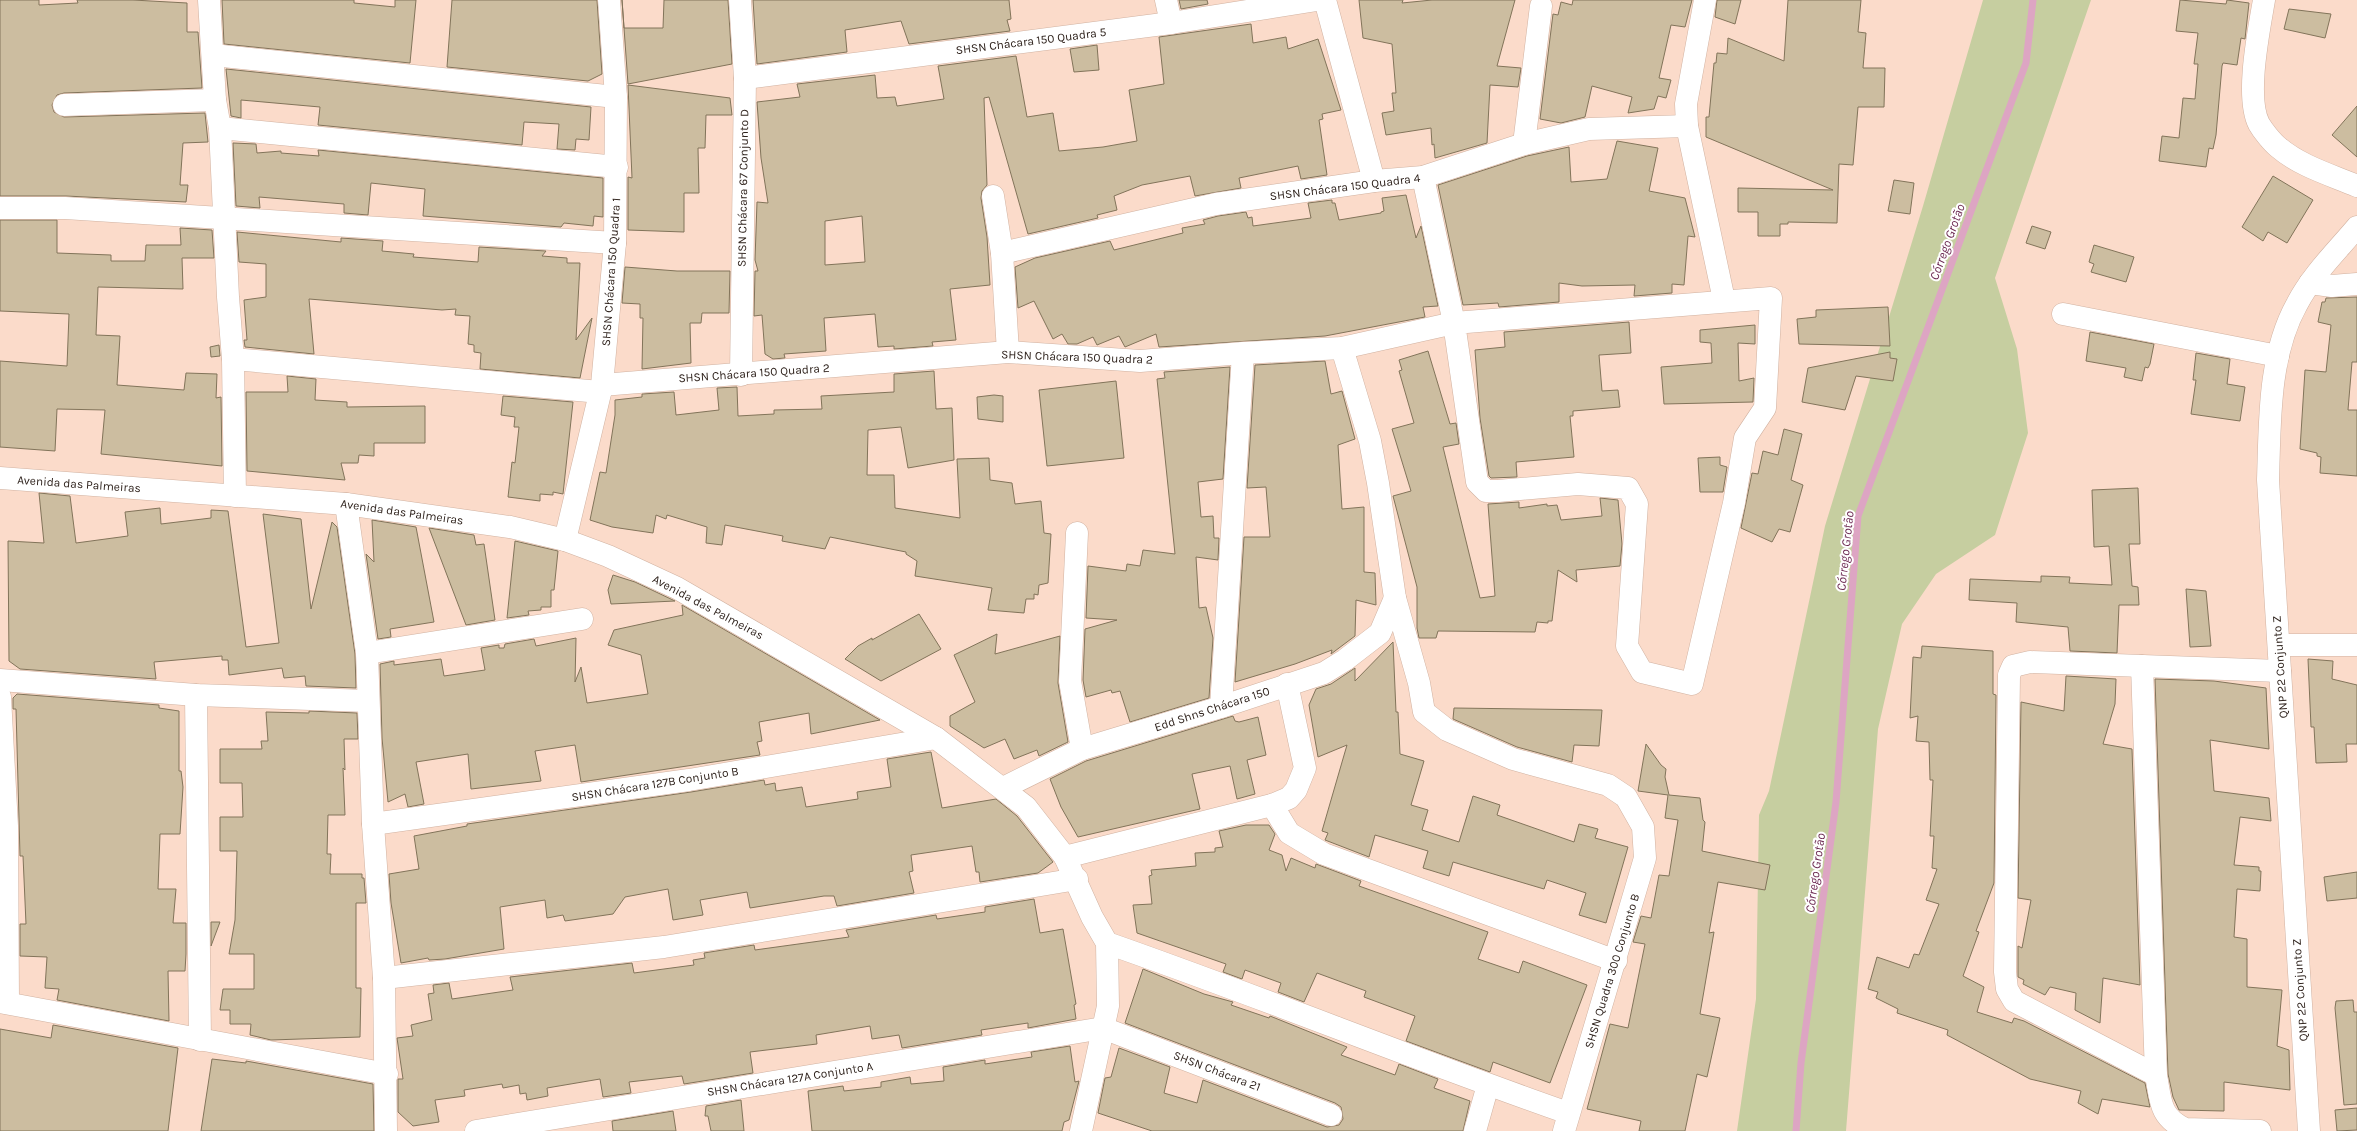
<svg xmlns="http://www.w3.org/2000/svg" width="2357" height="1131" font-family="Karla,sans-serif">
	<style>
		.green { fill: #c6cea0 }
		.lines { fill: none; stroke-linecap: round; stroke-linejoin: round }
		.stream { stroke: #dda5c3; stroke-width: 7 }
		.building { fill: #ccbda0; stroke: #82745a; fill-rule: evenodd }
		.minor-casing { stroke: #d1b2a1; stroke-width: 23 }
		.minor { stroke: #fff; stroke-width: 22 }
		.labels { text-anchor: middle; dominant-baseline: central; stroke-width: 4; stroke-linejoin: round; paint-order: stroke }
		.street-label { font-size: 12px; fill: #2f231d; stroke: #fff }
		.water-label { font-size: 13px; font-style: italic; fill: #6d2b53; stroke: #fff }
	</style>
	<rect width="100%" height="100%" fill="#fbdbca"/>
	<path class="green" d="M1983 0H2091L1995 278 2017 349 2028 433 1995 535 1936 574 1902 624 1878 729 1846 1131H1737L1756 999 1759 815 1769 791 1825 526 1923 206Z"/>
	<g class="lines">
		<path class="stream" d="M1796 1131 1801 1063 1836 802 1858 516 2026 63 2033 0"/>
	</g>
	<g class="building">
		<path d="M0 0H39V5L78 3 77 0H133L187 3V32H198L202 88 64 93 57 95 52 105 54 112 64 117 205 113 208 142 183 143 180 185H188L186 202 66 196H0Z"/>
		<path d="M222 0H354V3L395 7V0H416L410 63 224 44Z"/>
		<path d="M452 0H597L602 74 588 81 447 67Z"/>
		<path d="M622 0 624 28H663L664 0H728L732 64 628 84Z"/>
		<path d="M753 0H1009L1011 19 1007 20 1010 31 909 44 901 21 845 30 847 52 757 64Z"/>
		<path d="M1179 0H1207L1208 4 1181 9Z"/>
		<path d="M1359 0H1403L1402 3 1432 0H1515L1497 66 1521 68 1518 87 1490 85 1487 143 1435 158 1434 144 1432 145 1431 128 1386 135 1382 113 1394 111 1392 93H1396L1392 44 1363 38Z"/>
		<path d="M1573 0H1692L1685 27 1671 25 1659 78 1671 80 1666 98 1658 96 1654 109 1628 113 1632 97 1592 86 1585 117 1561 123 1540 119 1553 14 1558 15 1561 2 1572 5Z"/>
		<path d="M1717 0H1741L1735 24 1715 17Z"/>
		<path d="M1788 0H1861L1858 32 1866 33 1863 68H1885L1884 107H1858L1853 165 1839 164 1837 223 1788 222V224H1780V236H1758V212H1738V188L1833 190 1706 137V117H1709L1714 63H1716L1717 53 1727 54 1728 38 1784 61Z"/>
		<path d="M2180 0 2226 4 2227 0 2249 3 2245 39 2241 38 2237 65 2223 63 2222 66 2216 135 2213 149 2209 148 2206 167 2159 161 2162 136 2179 138 2183 98 2195 99 2198 64H2194L2198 33 2176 31Z"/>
		<path d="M2289 9 2331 14 2325 38 2284 29Z"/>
		<path d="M1251 24 1253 43 1286 37 1288 49 1318 39 1341 110 1322 114 1323 119 1319 120 1327 175 1301 179 1298 166 1239 178 1241 188 1195 196 1190 176 1142 185 1114 196 1117 210 1097 215 1098 218 1028 234 989 97 984 98 987 185 982 191 981 198 987 237 990 285 950 289 956 340 932 342 933 346 894 349V346L878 347 875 314 824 318 826 351 784 354 785 358 773 359 765 354 762 315 754 316 755 271H758L755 260 757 202 768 203 761 158 757 102 800 97 797 84 875 75 877 98 895 97 897 106 944 99 938 66 1016 56 1027 117 1053 113 1059 151 1103 147 1137 141 1129 90 1164 84 1159 37ZM862 216 865 262 825 265V221Z"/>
		<path d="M1097 45 1099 70 1074 72 1070 49Z"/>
		<path d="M226 69 591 107 589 140 576 139 575 150 557 149 559 124 524 122 522 145 318 125 320 107 241 100V118L231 116Z"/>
		<path d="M628 85 730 98 732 115H706L705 148H698L699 193H684V232L628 230V177L632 178Z"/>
		<path d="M2357 106V157L2332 135Z"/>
		<path d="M1617 141 1658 148 1649 191 1685 198 1695 237 1688 236 1684 285 1672 284V293L1634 296 1635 285 1582 286 1559 283V302L1499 307 1498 303 1463 305 1438 185 1527 156 1569 147 1571 182 1607 179Z"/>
		<path d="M233 143 256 144 257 153 281 151V153L319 156 318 150 603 178V217L594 216 593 226 564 223 561 227 423 216 425 189 371 183 368 215 344 213V204L259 197 260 208 236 206Z"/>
		<path d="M2273 176 2313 200 2287 243 2268 232 2263 241 2242 227Z"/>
		<path d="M1894 180 1914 183 1910 214 1888 211Z"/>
		<path d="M1406 195 1416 238 1421 226 1438 306 1423 307 1425 317 1325 336 1159 347 1156 334 1125 347 1119 336 1097 345 1093 337 1077 344H1068L1062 334 1053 339 1034 301 1018 308 1015 267 1035 258 1110 241 1114 250 1183 233 1182 228 1205 224 1203 220 1218 216 1246 212 1248 218 1252 217 1253 226 1311 218 1308 203 1332 200V203H1335L1339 220 1381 213V212L1384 211 1382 198Z"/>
		<path d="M0 220H57V253L111 255V261H145L146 245H181L180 228 212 230 214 258H182L183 289 98 287 96 335 120 336 117 385 184 390 186 373 217 374 216 398 221 397 222 466 101 454 105 410 57 409 55 451 0 447V361L67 366 69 314 0 311Z"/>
		<path d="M2032 226 2051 232 2045 249 2026 243Z"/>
		<path d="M237 232 341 242V238L383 241 382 251 414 254 413 257 478 262 479 247 546 251 542 256 567 258V263H580L576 340 592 318 580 378 480 369 481 353 474 352V345L468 344 470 316 455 315 456 309 442 310 309 299 314 354 245 347 244 340H247L244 300 266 297V264L239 262Z"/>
		<path d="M2094 245 2134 257 2126 282 2091 272 2094 264 2089 262Z"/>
		<path d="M625 267 677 271H730L729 313H702L701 323H690L691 363 642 369 643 318H640V304L622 303Z"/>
		<path d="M2357 297V362H2352L2348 410H2357V476L2320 473 2321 457 2317 456V453L2300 449 2305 370 2326 372 2331 325 2318 322 2322 302H2325L2326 298Z"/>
		<path d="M1888 307 1890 346 1799 344 1797 319 1816 317V310Z"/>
		<path d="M1629 322 1631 353 1599 355 1602 391 1618 390 1620 407 1573 411V416H1570L1574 457 1516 462 1517 477 1491 478 1489 476 1480 418 1475 350 1505 347 1504 332Z"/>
		<path d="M1755 325V344L1738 343 1739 381 1754 378 1753 402 1664 404 1661 367 1712 363 1711 343 1700 342V330Z"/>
		<path d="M2090 332 2154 344 2150 364 2148 368 2145 367 2142 381 2124 377 2126 368 2086 361Z"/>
		<path d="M219 345 220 356 211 357 210 347Z"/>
		<path d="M1428 351 1450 424 1456 423 1459 444 1443 447 1480 598 1495 596 1488 504 1519 502V508L1547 504V506L1557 505 1561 520 1602 516 1600 498 1618 500 1622 544 1620 566 1576 570 1577 582 1558 570 1552 621H1548V623L1537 622 1535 632 1438 631 1436 638H1419L1417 628V587L1393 496 1411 491 1392 429 1414 423 1399 371 1402 370 1399 360Z"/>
		<path d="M1890 352V358L1897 359 1893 381 1856 376 1845 410 1802 402 1808 368Z"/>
		<path d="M2196 353 2230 359 2227 384 2245 387 2240 421 2191 414 2196 380H2193Z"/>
		<path d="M1325 361 1331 394 1342 391 1355 439 1338 445 1342 509 1364 507V572L1375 573 1376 605 1356 600 1355 636 1331 654 1332 650 1295 664 1235 682 1244 537H1270L1266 487 1247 488 1255 365Z"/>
		<path d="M1230 367 1223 479 1198 482 1201 517 1213 516 1214 538H1219L1218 560 1196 557 1199 608 1206 607 1213 638 1209 698 1130 722 1120 691 1112 693 1111 690 1086 697 1083 680 1085 629 1117 620 1086 618 1088 566 1126 571 1127 564 1140 566 1143 550 1175 554 1157 379 1165 378 1164 372Z"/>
		<path d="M934 371 936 409 952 408 954 460 908 468 901 427 868 430 867 475H894L895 508 960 518 957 459 989 458 990 480 1012 483 1015 504 1041 501 1044 533 1051 534 1048 583 1039 585 1038 595 1034 594V599H1026L1024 613 988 610 992 588 915 576 917 561 906 554V552L830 537 825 549 782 541 783 536 725 525 722 545 706 543 707 527 667 515 666 519 656 515 653 533 612 527 590 520 600 472 606 473 615 415V400L642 397V394L674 392 676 415 719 410 717 388 737 387 738 416 774 414V410L822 409 821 396 894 392V374Z"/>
		<path d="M287 376 316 379 315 400 347 402V407L425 406V443H374V456L359 455 358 463H341L345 480 247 471 246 392H288Z"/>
		<path d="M1116 381 1124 458 1047 466 1039 390Z"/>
		<path d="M994 395 1003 396V422L978 419 977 397Z"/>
		<path d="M503 396 573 402 563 494 553 492V495L540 494V501L508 497 512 462 515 463 519 427H514L515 417 501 415Z"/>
		<path d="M1784 429 1802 434 1791 480 1803 485 1790 532 1779 529 1772 542 1741 528 1752 473 1758 474 1763 451 1778 455Z"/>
		<path d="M1720 457V465L1727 467 1723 492H1700L1698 458Z"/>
		<path d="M2138 488 2140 544H2129L2132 586 2138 587 2139 605H2119L2117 653 2070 651 2068 627 2016 622 2017 603 1969 600 1970 579 2041 582V576L2070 577 2069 583 2112 585 2109 546 2094 547 2092 490Z"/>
		<path d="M39 493 70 496 76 543 128 536 125 512 160 508 161 524 211 518V510L228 511 246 647 279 643 263 514 301 519 311 609 332 522 337 527 355 654 356 688 306 686 305 676 284 678 282 668 229 675 228 660H222V656L154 662 156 679 20 669 9 661 8 541 44 543Z"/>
		<path d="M372 520 416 527 434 622 390 629 391 637 378 639 366 554 374 562Z"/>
		<path d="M429 528 474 535 476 545 484 544 495 620 466 625Z"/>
		<path d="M515 541 558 551 554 590H551V607H541V610L528 611 529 615 507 618Z"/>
		<path d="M613 575 635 582 675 601 611 604 608 590Z"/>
		<path d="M2186 589 2206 591 2211 646 2190 647Z"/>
		<path d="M682 605 880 720 811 734 809 713 759 722 762 741 757 742 760 755 581 782 575 745 535 751 541 781 471 789 468 754 416 762 424 804 408 807 405 794 388 802 382 738 380 664 394 661V665L441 659 444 676 485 670 481 648 499 645V648H504L505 644 534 639 536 646 576 638 575 682 581 667 587 703 648 694 641 655 608 645 614 630 683 615Z"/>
		<path d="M919 614 941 649 881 681 845 659 858 646 872 638V640Z"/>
		<path d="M997 634 995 654 1060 636 1058 683 1068 742 1039 756 1037 750 1014 759 1005 739 984 748 950 726V716L975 702 954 655Z"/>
		<path d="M1393 642 1396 712H1398L1400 754 1424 761 1411 805 1428 810 1422 830 1459 842 1473 796 1500 805 1497 815 1574 842 1579 824 1598 829 1595 838 1628 847 1606 923 1579 915 1586 893 1547 880 1544 889 1453 862 1449 876 1423 868 1428 851 1375 835 1369 857 1325 840 1328 833 1322 831 1347 745 1318 757 1309 705 1316 689 1331 684 1355 668V681Z"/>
		<path d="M1922 646 1993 651V694L1996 695 1994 883 1976 931 1979 932 1963 976 1984 987 1977 1012 2012 1023 2014 1018 2024 1021 2145 1083 2150 1107 2102 1099 2098 1114 2078 1103 2081 1091 2030 1079 1947 1035 1948 1030 1897 1013 1898 1009 1876 998 1878 992 1868 989 1877 957 1909 968 1914 954 1919 955 1939 904 1926 900 1937 869 1932 868 1934 836H1930L1933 780H1930L1929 742 1916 741 1918 716 1910 718 1913 657 1921 658Z"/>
		<path d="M2308 659 2333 661 2332 679 2357 685V744H2346L2347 762 2316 763 2314 727H2311Z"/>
		<path d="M2066 676 2116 679 2115 704 2103 744 2132 749 2140 985 2103 978 2100 1023 2075 1010 2076 993 2050 987 2045 995 2023 984 2024 980 2018 977V946L2022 948 2031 900 2018 898 2021 702 2064 711Z"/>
		<path d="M2155 679 2214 681 2266 688 2269 749 2210 740 2214 791 2269 798 2271 821 2240 817 2234 865 2259 867V871H2261L2260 891 2237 889 2234 937 2247 939V987L2282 990 2277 1046 2289 1050 2290 1090 2224 1082V1111L2179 1110 2173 1097 2168 1074Z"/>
		<path d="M17 694 159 705V708L179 711V771H181L183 787 180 834H160L158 889H176L173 923H186V954L185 971H168L169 1021 57 1000 59 989 45 988 47 957 20 956V924H26L23 856H20L16 709H13V698Z"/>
		<path d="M1454 708 1602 710 1599 746 1574 745 1572 762 1517 747 1453 719Z"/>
		<path d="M309 711 357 713 358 739H344L345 770 343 768 345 815H328L327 854H331L330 874H362V878H364L366 903H356V988H361L360 1037 271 1040 250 1035 251 1024H230V1010H220L223 989H254V954H229L235 920 237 851H220V817H243L242 783H220V749H262L261 741H268L266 712 309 713Z"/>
		<path d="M1233 716 1235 721 1239 722 1258 717 1266 755 1247 760 1255 794 1237 799 1230 766 1192 774 1200 809 1078 837 1061 807 1050 779 1086 761Z"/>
		<path d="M1646 744 1661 765 1666 769 1665 777 1669 795 1700 798 1703 820 1705 822 1702 851 1770 865 1765 890 1718 882 1709 933 1714 932 1700 1014 1720 1018 1707 1077 1697 1074 1685 1131H1639L1641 1121 1587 1109 1610 1024 1628 1028 1645 944 1633 942 1641 916 1651 918 1659 875 1669 876 1678 820 1665 818 1668 795 1638 791Z"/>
		<path d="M931 752 942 808 996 799 1017 816 1053 862 1038 873 980 882 979 872H976L972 846 911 855 913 871 909 872 914 893 837 906 834 896H824L750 908 747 892 700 900 703 915 673 920 668 889 625 897 613 914 565 921 563 915 547 918 545 900 500 907 504 949 445 959 429 960 428 958 401 963 391 903 389 874 419 869 414 836 467 826V824L691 792 764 780 765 785 775 783 776 791 802 787 806 807 858 799 857 792 891 787 887 759Z"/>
		<path d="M1246 825H1269L1275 834 1269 850 1282 855 1286 871 1291 858 1315 868 1316 864 1361 881 1359 886 1488 932 1478 959 1519 973 1523 961 1587 985 1550 1083 1493 1062 1490 1072 1406 1041 1415 1016 1364 997 1366 991 1317 973 1304 1002 1278 992 1281 983 1245 970 1242 979 1223 972 1226 964 1137 933 1133 905 1152 904 1149 876 1152 875 1151 870 1196 866 1195 853 1215 852V848L1223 847 1219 831Z"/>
		<path d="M2357 872V898L2327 901 2324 877Z"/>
		<path d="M1034 899 1040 933 1063 929 1076 1004 1074 1005 1076 1019 1028 1028V1023L981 1030 982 1035 902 1048 899 1035 872 1039 870 1026 816 1035 817 1044 750 1052 753 1073 684 1084 682 1076 629 1082 631 1093 603 1097 600 1079 547 1088 548 1096 527 1100 526 1093 520 1094 519 1085 503 1088 502 1084 464 1090 465 1096 435 1100 439 1122 413 1126 398 1112V1079H403L397 1038 413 1036 411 1025 432 1020 428 994 434 993 433 985 449 983 452 999 513 990 510 977 632 963 634 973 694 965 693 960 705 958 704 953 754 945 755 950 849 937 846 930 936 915 937 919 985 912V907Z"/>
		<path d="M211 922H220L211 946Z"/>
		<path d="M1143 969 1204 994 1233 1002 1231 1005 1269 1018 1270 1016 1347 1047 1341 1055 1395 1075 1399 1064 1438 1079 1434 1088 1470 1101 1463 1131H1152L1098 1113 1105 1078 1111 1077 1119 1048 1170 1067 1164 1093 1197 1103 1203 1080 1327 1127 1339 1125 1343 1119 1341 1107 1335 1103 1125 1023Z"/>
		<path d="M2353 1000 2354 1012H2357V1104L2344 1105 2335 1008 2336 1001Z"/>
		<path d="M53 1025 178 1048 168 1131H0V1029L51 1038Z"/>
		<path d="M1070 1046 1075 1082 1079 1081 1069 1120 1064 1122 1062 1131H812L808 1091 843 1086 844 1091 881 1087V1082L910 1077 911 1084 944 1081 943 1067 985 1060V1064L1032 1057 1031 1052Z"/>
		<path d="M212 1059 246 1063V1061L373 1084 374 1131H201Z"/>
		<path d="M741 1100 744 1131H711L708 1116H705L706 1106Z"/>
		<path d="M2357 1108V1130L2337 1131 2335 1110Z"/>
		<path d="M673 1111 676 1131H613L612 1121Z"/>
	</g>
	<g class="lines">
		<defs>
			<g id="minor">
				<path d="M209 0 215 100 220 128 228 297 233 359 235 496"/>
				<path d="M740 0 745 78 741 375"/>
				<path d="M1166 0 1171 23"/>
				<path d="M1325 0 1374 181"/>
				<path d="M1705 0 1686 104 1687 126 1724 300"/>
				<path d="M2264 0C2259 30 2245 97 2259 124 2263 131 2272 142 2278 147 2300 166 2331 175 2357 186"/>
				<path d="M213 55 616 97"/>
				<path d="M745 78 1171 23 1317 0"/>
				<path d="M64 105 215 100"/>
				<path d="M220 128 617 167"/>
				<path d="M1524 144 1541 6"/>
				<path d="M993 196 1002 253 1008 352"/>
				<path d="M0 208H65L615 243"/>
				<path d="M1002 253 1216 204 1374 181 1423 177 1524 144 1589 129 1687 126"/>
				<path d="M2310 283 2332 286 2357 284"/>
				<path d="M2063 314 2278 356"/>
				<path d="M1342 348 1370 441 1378 483 1395 598 1419 683 1424 712 1447 730 1513 759 1608 785 1626 797 1643 827 1645 858 1564 1131"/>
				<path d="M233 359 600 392"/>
				<path d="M602 385 1008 352 1140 361 1243 353 1342 348 1454 323 1771 298 1765 408 1745 438 1734 503 1692 684 1642 672 1627 646 1637 504 1628 488 1578 484 1498 491H1486L1477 482 1454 323 1423 177"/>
				<path d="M0 478 346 504 510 527 565 540 608 556 677 588 936 738 1026 807 1065 857 1092 917 1107 943 1108 1006 1081 1131"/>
				<path d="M346 504 367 653 373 824 384 978 386 1131"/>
				<path d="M1077 533 1070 681 1082 749"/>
				<path d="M565 540 602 385 615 243 616 97 609 0"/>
				<path d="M2279 645H2357"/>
				<path d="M367 653 582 619"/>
				<path d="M2142 666 2156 1075C2161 1101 2159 1116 2185 1129L2260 1131"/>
				<path d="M0 680 196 695 367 701"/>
				<path d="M196 695 200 1040"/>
				<path d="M0 697 7 826 8 1003"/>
				<path d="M1221 707 1243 353"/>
				<path d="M1003 788 1082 749 1221 707 1324 673 1345 660 1380 633 1395 598"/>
				<path d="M1272 805 1289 833 1324 854 1616 961"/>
				<path d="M373 824 689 780 936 738"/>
				<path d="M1065 857 1272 805 1289 798 1296 790 1305 768 1287 684"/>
				<path d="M1107 943C1262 997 1413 1059 1568 1113"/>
				<path d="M384 978 664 947 1077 879"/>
				<path d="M0 1002 387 1074"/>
				<path d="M2156 1075 2014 1001 2007 989 2005 972 2009 675 2013 666 2030 662 2280 671"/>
				<path d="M476 1131 1103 1028 1331 1115"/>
				<path d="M1475 1131 1488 1085"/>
				<path d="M2309 1131 2268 480C2270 422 2268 356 2297 304 2312 275 2336 252 2357 227"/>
			</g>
		</defs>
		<use href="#minor" class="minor-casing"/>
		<use href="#minor" class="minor"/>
	</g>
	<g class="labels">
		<g class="street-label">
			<text transform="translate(1031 41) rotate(-7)">SHSN Chácara 150 Quadra 5</text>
			<text transform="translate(1345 187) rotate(-7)">SHSN Chácara 150 Quadra 4</text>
			<text transform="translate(743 188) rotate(-89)">SHSN Chácara 67 Conjunto D</text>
			<text transform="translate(611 272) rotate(-86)">SHSN Chácara 150 Quadra 1</text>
			<text transform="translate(1077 357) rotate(2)">SHSN Chácara 150 Quadra 2</text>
			<text transform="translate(754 373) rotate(-4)">SHSN Chácara 150 Quadra 2</text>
			<text transform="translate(79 484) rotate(4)">Avenida das Palmeiras</text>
			<text transform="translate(402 512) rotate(8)">Avenida das Palmeiras</text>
			<text transform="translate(708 607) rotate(28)">Avenida das Palmeiras</text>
			<text transform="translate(2280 667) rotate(-94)">QNP 22 Conjunto Z</text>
			<text transform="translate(1212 709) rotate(-18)">Edd Shns Chácara 150</text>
			<text transform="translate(655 784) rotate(-9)">SHSN Chácara 127B Conjunto B</text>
			<text transform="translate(1612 971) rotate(-73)">SHSN Quadra 300 Conjunto B</text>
			<text transform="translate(2300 990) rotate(-94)">QNP 22 Conjunto Z</text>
			<text transform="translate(1217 1071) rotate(21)">SHSN Chácara 21</text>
			<text transform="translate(790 1079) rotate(-9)">SHSN Chácara 127A Conjunto A</text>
		</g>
		<g class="water-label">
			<text transform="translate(1947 242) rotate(-70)">Córrego Grotão</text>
			<text transform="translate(1845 551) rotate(-84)">Córrego Grotão</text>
			<text transform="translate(1815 873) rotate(-82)">Córrego Grotão</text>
		</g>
	</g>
</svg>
